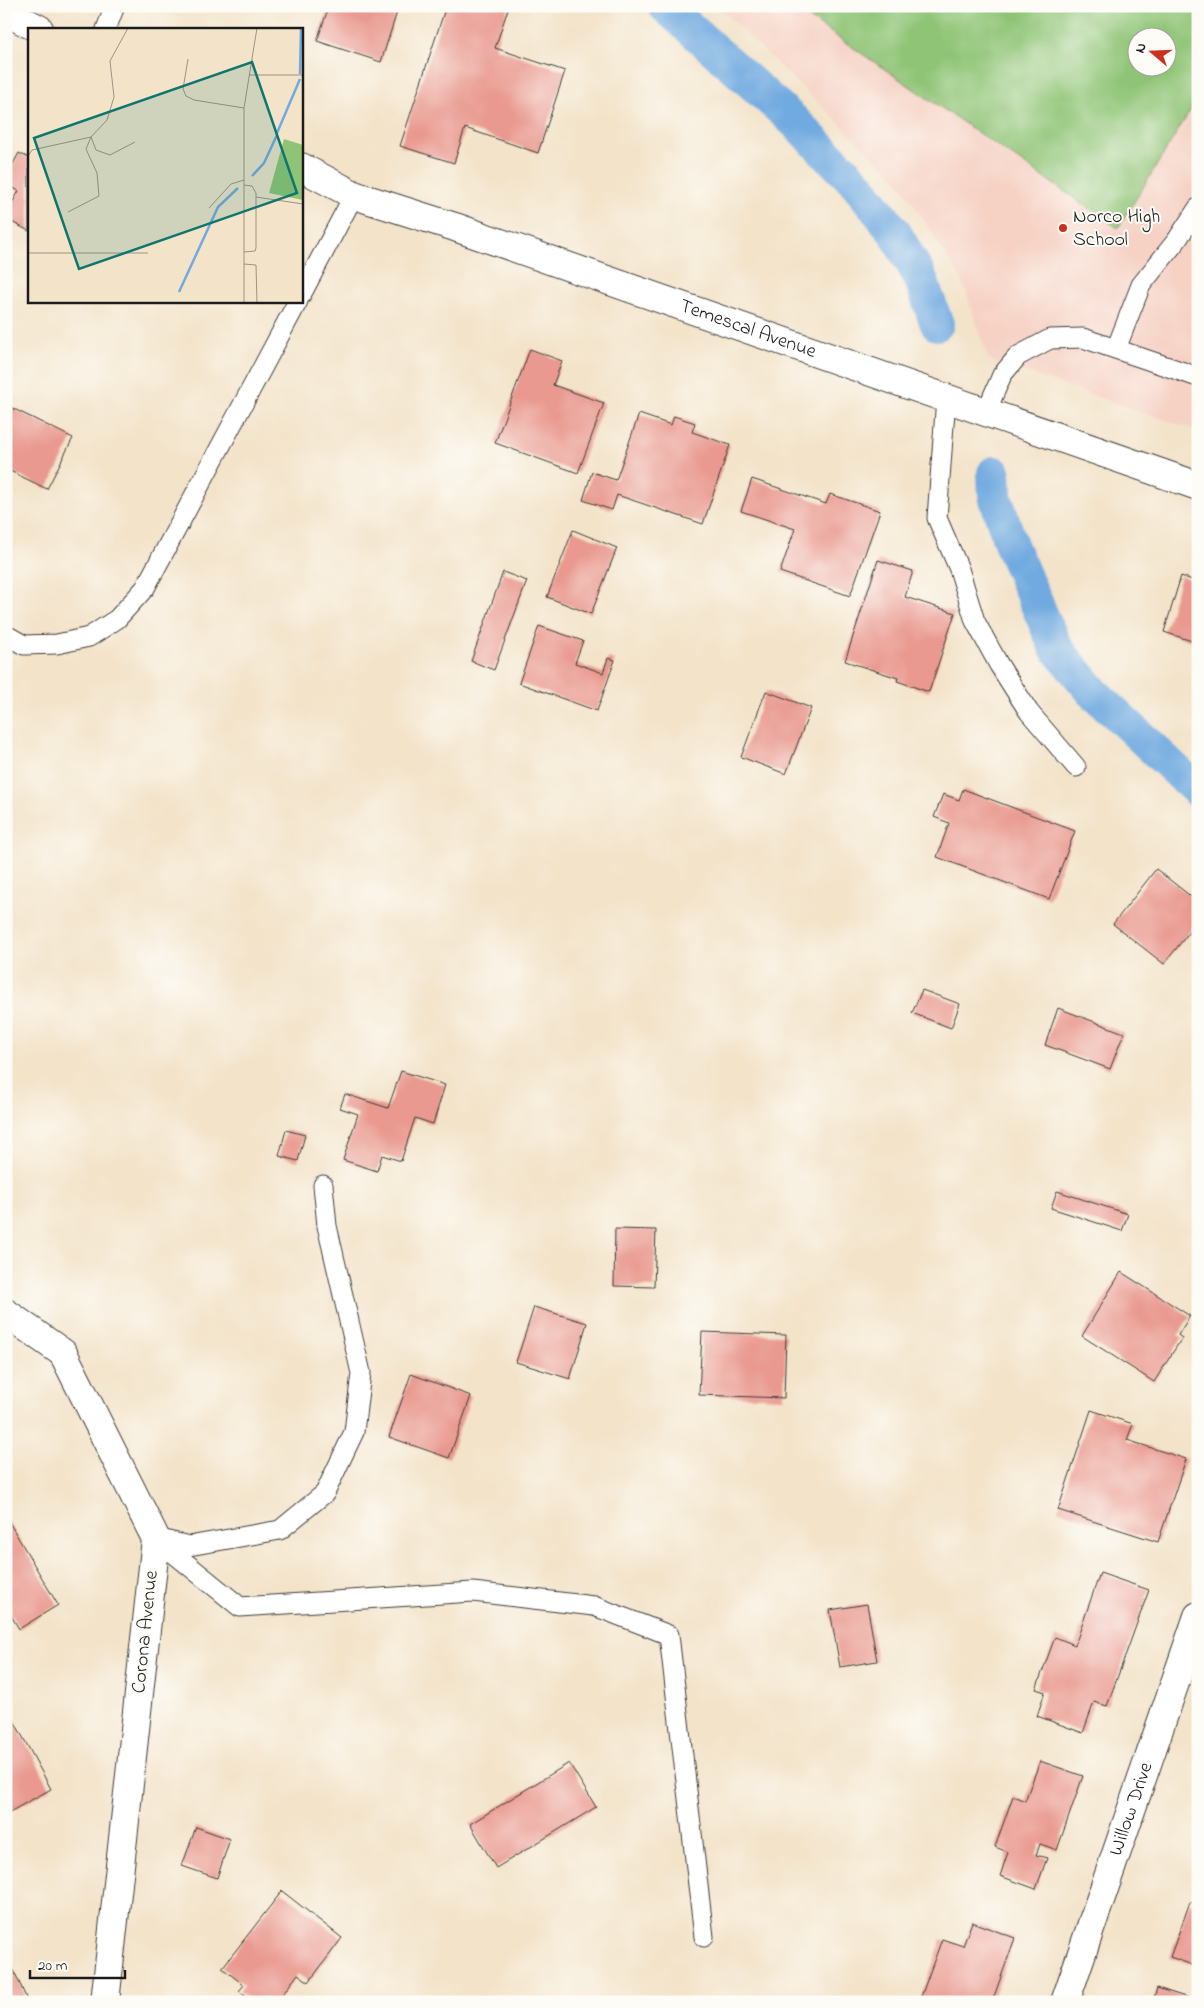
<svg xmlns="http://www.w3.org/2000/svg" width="1204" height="2008" font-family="'Indie Flower',sans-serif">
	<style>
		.built { fill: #f6d2c5; fill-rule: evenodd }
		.green { fill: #8fc476; stroke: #567049; fill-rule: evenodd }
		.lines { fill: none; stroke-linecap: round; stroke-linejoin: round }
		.canal { stroke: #71aae0; stroke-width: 34 }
		.building { fill: #e9998f }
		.service-casing { stroke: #3c3a36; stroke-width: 21 }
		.minor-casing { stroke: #3c3a36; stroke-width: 30 }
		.service { stroke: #fff; stroke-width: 19 }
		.minor { stroke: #fff; stroke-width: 28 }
		.poi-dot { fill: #c8321e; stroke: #fdfcf7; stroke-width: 2 }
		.labels { text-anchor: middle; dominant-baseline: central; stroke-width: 4; stroke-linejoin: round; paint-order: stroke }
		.poi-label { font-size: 20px; fill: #1c1c1c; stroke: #fdfcf7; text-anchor: start }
		.street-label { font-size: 20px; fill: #1c1c1c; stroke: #fdfcf7 }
		.inset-river { fill: none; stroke: #71aae0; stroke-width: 2.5 }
		.inset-road { fill: none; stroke: #9d9384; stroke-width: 1 }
		.view { fill: #0f766e; fill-opacity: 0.15; stroke: #0f766e; stroke-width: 2.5 }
		.inset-edge { fill: none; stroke: #1c1c1c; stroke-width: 2.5 }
	</style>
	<rect width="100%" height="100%" fill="#fdfcf7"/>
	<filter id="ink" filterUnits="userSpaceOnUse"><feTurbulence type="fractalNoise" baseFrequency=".02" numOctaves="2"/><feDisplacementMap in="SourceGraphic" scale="10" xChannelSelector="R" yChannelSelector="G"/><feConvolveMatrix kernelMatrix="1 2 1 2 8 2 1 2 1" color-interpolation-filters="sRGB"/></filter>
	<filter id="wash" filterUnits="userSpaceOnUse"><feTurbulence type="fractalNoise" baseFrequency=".0096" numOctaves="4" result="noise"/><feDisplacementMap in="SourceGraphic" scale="20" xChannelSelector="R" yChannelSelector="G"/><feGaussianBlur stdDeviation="1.12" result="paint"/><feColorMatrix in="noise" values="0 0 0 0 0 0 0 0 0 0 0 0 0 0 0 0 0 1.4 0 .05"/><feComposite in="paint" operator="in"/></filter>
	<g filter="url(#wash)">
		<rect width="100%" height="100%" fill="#f3e3c9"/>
		<path class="built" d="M717 6H1198V431L989 360 961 278 897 179ZM1136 38H1166V68H1136Z"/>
		<path class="green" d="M792 6H1198V98L1118 228ZM1136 38H1166V68H1136Z"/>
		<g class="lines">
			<g class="canal">
				<path d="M665 6 793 120 858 185 895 233 920 277 937 324"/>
				<path d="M994 473 995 496 1011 545 1056 648 1093 692 1198 791"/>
			</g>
		</g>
		<g id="blocks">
			<g class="building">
				<path d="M329 6H379L397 12 381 62 317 41Z"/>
				<path d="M446 6H509L495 48 565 71 538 153 465 128 454 163 400 146Z"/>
				<path d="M19 153 29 158V231L6 219V213L19 191 6 184V176Z"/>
				<path d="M530 349 562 361 553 385 604 403 578 473 495 443Z"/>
				<path d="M6 405 73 438 47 489 6 469Z"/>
				<path d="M639 414 671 425 674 416 695 423 692 432 730 445 703 524 617 495 612 510 583 500 592 472 616 480Z"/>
				<path d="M752 479 826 504 830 494 880 511 850 596 780 572 795 529 741 511Z"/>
				<path d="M573 530 617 548 591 614 547 597Z"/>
				<path d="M878 560 913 571 905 597 955 613 929 692 897 681 898 678 845 661Z"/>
				<path d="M503 572 527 581 494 670 471 661Z"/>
				<path d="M1181 576 1198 582V643L1164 632Z"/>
				<path d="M539 626 583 641 575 663 603 673 608 658 615 660 597 711 519 683Z"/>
				<path d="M766 691 811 708 786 774 741 757Z"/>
				<path d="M963 789 1075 831 1049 899 937 857 949 823 934 817 943 794 959 800Z"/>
				<path d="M1156 869 1198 902V921L1164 964 1113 924Z"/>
				<path d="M922 990 960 1004 951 1028 912 1013Z"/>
				<path d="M1058 1008 1124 1033 1110 1069 1045 1045Z"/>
				<path d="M401 1071 445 1085 433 1124 415 1118 401 1161 382 1155 377 1171 343 1160 358 1114 340 1108 345 1094 388 1108Z"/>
				<path d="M286 1130 305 1135 298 1161 279 1156Z"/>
				<path d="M1057 1191 1128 1214 1122 1231 1051 1208Z"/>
				<path d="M615 1229 656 1230 654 1287 614 1286Z"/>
				<path d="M1121 1272 1190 1316 1178 1335 1182 1338 1154 1382 1082 1336Z"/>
				<path d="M534 1307 587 1323 570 1379 516 1362Z"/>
				<path d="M702 1332 786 1335 784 1398 699 1395Z"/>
				<path d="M411 1374 471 1396 449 1458 389 1437Z"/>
				<path d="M1091 1410 1133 1424 1127 1440 1186 1459 1158 1542 1058 1510Z"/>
				<path d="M6 1517 58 1605 19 1629 6 1607Z"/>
				<path d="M1100 1573 1149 1590 1107 1706 1094 1702 1083 1733 1037 1716 1045 1692 1036 1689 1055 1637 1075 1645Z"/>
				<path d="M867 1604 877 1661 840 1667 830 1610Z"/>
				<path d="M6 1706 51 1789 6 1814Z"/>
				<path d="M1040 1761 1083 1776 1057 1850 1040 1844 1036 1855 1047 1858 1036 1889 1000 1876 1008 1852 995 1847 1013 1796 1025 1801Z"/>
				<path d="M569 1763 596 1807 496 1868 470 1824Z"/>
				<path d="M196 1827 230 1839 217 1878 182 1866Z"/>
				<path d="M282 1891 342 1938 309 1982 298 1974 277 2002H252L239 1991 244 1985 222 1968Z"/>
				<path d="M1190 1902 1198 1905V1967L1170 1957Z"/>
				<path d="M972 1922 1015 1938 992 2002H919L942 1939 963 1946Z"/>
				<path d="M6 1953 28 2002H6Z"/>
				<path d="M1157 1988 1198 2001V2002H1153Z"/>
			</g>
		</g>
	</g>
	<g filter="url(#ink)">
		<use href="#blocks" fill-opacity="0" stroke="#3c3a36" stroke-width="1"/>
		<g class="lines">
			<defs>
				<g id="service">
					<path d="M106 29 115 6"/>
					<path d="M301 295 354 195"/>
					<path d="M1116 349 1141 285 1177 240 1198 208"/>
					<path d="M946 398 937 518 959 569 975 621 999 665 1029 712 1076 767"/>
					<path d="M986 412 1002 375 1018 356 1050 339 1083 338 1198 377"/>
					<path d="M6 635 24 645 57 644 89 637 117 619 145 588 298 301"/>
					<path d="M156 1539 240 1607 473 1592 594 1606 669 1635 704 1937"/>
					<path d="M160 1539 189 1546 280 1530 325 1493 354 1432 361 1373 327 1226 323 1185"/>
				</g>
				<g id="minor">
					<path d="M6 12 39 29"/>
					<path id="s1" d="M301 167 354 195 455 227 1198 486"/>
					<path d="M6 1313 63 1353 156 1539 105 2002"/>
					<path id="s2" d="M1065 2002 1198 1616"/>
				</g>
			</defs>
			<use href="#service" class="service-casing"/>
			<use href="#minor" class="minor-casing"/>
			<use href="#service" class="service"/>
			<use href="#minor" class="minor"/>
		</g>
	</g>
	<circle class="poi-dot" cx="1063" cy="228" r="5"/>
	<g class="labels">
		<g class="poi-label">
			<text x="1073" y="217">Norco High<tspan x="1073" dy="23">School</tspan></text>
		</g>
		<g class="street-label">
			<text stroke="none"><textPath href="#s1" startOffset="476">Temescal Avenue</textPath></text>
			<text transform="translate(146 1632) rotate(-84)">Corona Avenue</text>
			<text stroke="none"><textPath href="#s2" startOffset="204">Willow Drive</textPath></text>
		</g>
	</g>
	<g transform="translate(28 28)">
		<rect width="275" height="275" fill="#f3e3c9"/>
		<path d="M256 111 275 117V172L241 165Z" fill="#8fc476"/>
		<path class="inset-river" d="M272 46 273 0M249 105 272 51M224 148 236 135 249 107M151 264 190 179 210 160"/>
		<path class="inset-road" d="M160 31 155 61 158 68 166 72 216 80M221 47H275M63 109 68 122 82 127 107 114M0 128 4 122 63 109 79 92 86 69 82 33 100 0M228 169 275 176M181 180 203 156 216 152M40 184 71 168 69 145 58 121 63 109M216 224 227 223 228 220V165L224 158 216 157M0 225H120M216 236 228 237 229 275M216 275V80L229 0"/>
		<path class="view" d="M224 34 269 165 51 241 6 110Z"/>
		<rect width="275" height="275" class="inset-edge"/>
	</g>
	<rect width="1204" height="2008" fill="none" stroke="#fdfcf7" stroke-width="25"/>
	<g transform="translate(1152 52) rotate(289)"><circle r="24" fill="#fdfcf7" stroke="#a3a29f"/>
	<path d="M0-4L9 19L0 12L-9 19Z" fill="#c8321e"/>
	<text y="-8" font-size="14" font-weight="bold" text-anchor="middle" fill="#1c1c1c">N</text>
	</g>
	<path d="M30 1970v8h95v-8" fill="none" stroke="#1c1c1c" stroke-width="2.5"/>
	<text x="38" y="1970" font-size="15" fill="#1c1c1c" stroke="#fdfcf7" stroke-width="4" paint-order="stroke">20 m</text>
</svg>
